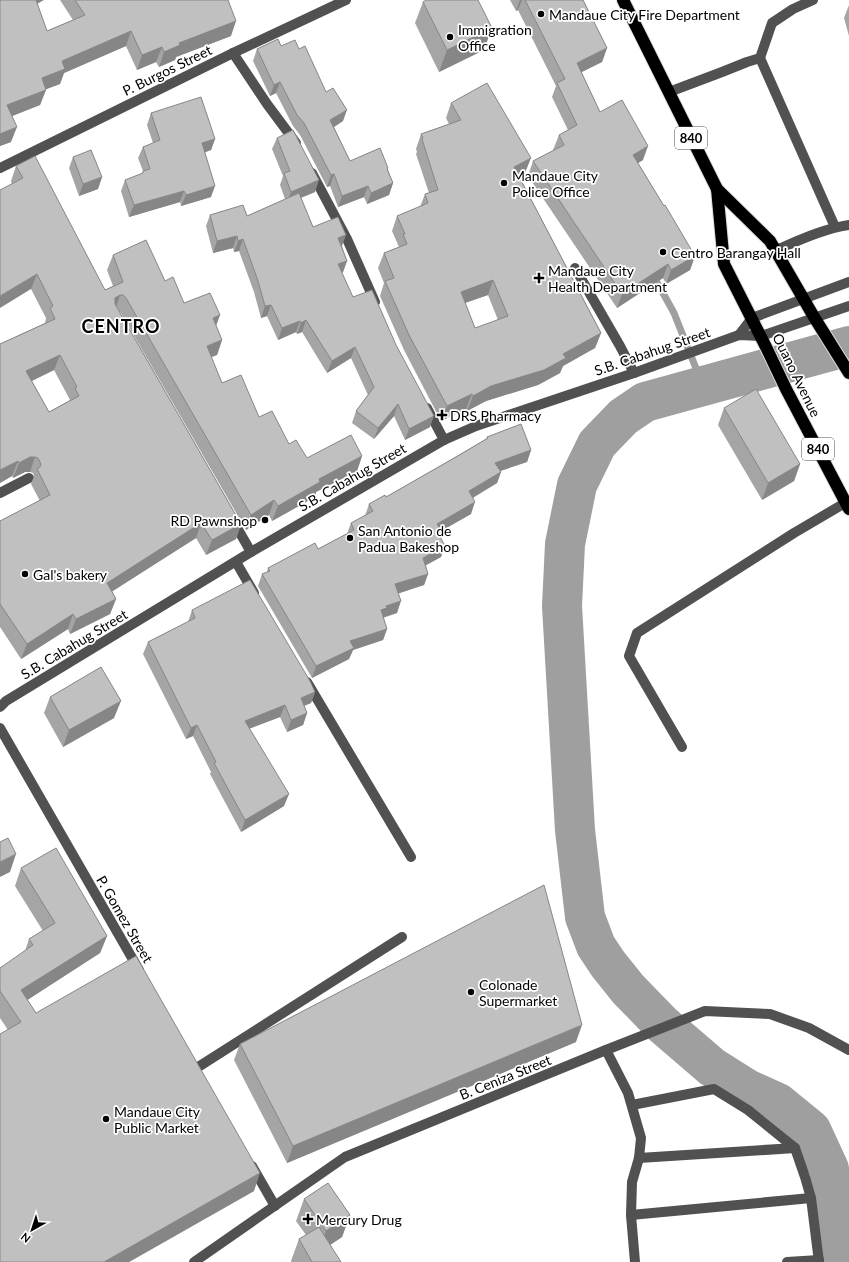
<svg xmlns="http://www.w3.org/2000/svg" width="849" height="1262" font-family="Lato,sans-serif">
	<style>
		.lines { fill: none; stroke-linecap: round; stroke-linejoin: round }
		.stream { stroke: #9f9f9f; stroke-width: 7 }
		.river { stroke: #9f9f9f; stroke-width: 40 }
		.highway-casing { stroke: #dbdbdb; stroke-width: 14 }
		.minor { stroke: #515151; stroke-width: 10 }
		.highway { stroke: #000; stroke-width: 12 }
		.wall { fill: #a5a5a5; fill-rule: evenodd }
		.shaded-wall { fill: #868686 }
		.building { fill: #c0c0c0; stroke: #868686; fill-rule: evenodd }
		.poi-dot { fill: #000; stroke: #fff; stroke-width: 1.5 }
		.labels { text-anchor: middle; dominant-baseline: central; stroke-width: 3.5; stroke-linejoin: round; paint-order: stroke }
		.shield { fill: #fff; stroke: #4c4c4c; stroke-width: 1 }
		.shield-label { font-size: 13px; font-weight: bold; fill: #000 }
		.poi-label { font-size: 14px; fill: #000; stroke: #fff; text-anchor: start }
		.street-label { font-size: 14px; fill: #000; stroke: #fff }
		.district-label { font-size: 18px; font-weight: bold; letter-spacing: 1px; fill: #000; stroke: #fff }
	</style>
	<rect width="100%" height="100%" fill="#fff"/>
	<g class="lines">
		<path class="stream" d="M653 275 674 313 703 386"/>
		<path class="river" d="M841 1262 829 1169 811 1130 778 1103 747 1089 712 1067 662 1024 628 989 608 964 596 946 585 917 575 830 562 606 565 544 577 485 597 444 623 417 645 402 849 346"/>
		<defs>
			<g id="highway">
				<path d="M623 0 717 189 770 241 814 317 849 373"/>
				<path d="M717 189 724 264 767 349 786 389 849 509"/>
			</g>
		</defs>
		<use href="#highway" class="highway-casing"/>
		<g class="minor">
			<path d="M233 53 267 104 296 143"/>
			<path d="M760 58 835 227"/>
			<path d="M669 92 722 72 747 62 760 58 772 23 793 9 813 0"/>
			<path d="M0 168 233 53 346 0"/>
			<path d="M312 173 347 239 375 302"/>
			<path d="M776 250C800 240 823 229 849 225"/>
			<path d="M575 268 620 346 634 373"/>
			<path d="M739 335 752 318 849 282"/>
			<path d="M427 408 444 440"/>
			<path d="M0 493 29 478"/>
			<path d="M232 519 251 552"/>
			<path d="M236 562 254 593"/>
			<path d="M307 682 411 857"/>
			<path d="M0 707 6 701 251 552 444 440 476 426 634 373 739 335 761 336 849 306"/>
			<path d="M0 728 139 970"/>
			<path d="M682 747 629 656 637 633 794 533 845 503"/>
			<path d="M606 1050 628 1093 641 1138 639 1158 632 1182 631 1215 635 1262"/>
			<path d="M195 1069 402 937"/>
			<path d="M632 1105 714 1089 748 1110 795 1148 805 1177 811 1198 819 1262"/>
			<path d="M639 1158 795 1148"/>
			<path d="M252 1166 275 1206"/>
			<path d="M631 1215 811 1198"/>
			<path d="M194 1262 345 1157 606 1050 705 1011 770 1014 809 1028 849 1050"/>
			<path d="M787 1262 819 1260"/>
		</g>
		<use href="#highway" class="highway"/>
	</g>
	<g class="wall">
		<path d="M0 0 37 4 47 31 73 20 60 0H228L231 36 176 57 175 60 159 67 156 62 137 70 126 46 64 73 60 84 46 89 40 105 12 116 11 142 0 146Z"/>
		<path d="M510 0H583L607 48 602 62 581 72 600 112 643 160 638 163 664 206 695 256 690 270 666 284 663 278 617 308 528 176 533 161 554 150H553L559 135 568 130 552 97 556 86 518 10 516 11Z"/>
		<path d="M423 2 484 50 439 72 415 23Z"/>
		<path d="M849 5V36L844 18Z"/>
		<path d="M281 46 299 49 326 92 343 121 334 127 350 161 388 168V170L393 183 389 195 367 204 364 197 338 207 330 186 327 187 300 135 293 126 276 93 270 96 253 61 257 49Z"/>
		<path d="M451 103 525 173 519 176 601 333 595 348 563 366 560 373 538 385 486 401 467 411 466 409 441 421 404 350 380 296 384 283 378 268 384 253 399 247 392 231 397 216 420 207 425 194 429 193 416 154 417 152 416 149 421 134 449 124 446 118ZM488 295 498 320 475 328 465 303Z"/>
		<path d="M151 113 215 139 211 150 205 152 211 197 181 206 180 202 129 217 121 191 125 180 142 174 143 171 138 158 143 147 153 143 147 125Z"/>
		<path d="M277 138 315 192 301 198 313 227 342 246 347 261 343 272 342 273 353 297 430 427 405 440 394 416 374 439 352 423 356 411 368 395 351 358 327 373 302 332 297 334 296 332 278 340 267 316 261 318 254 292 239 251 234 252 233 248 213 253 206 226 210 215 247 216 285 199 280 185 283 176 272 149Z"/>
		<path d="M73 157 102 177 98 189 79 196 69 168Z"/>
		<path d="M16 166 105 290 113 286 107 270 113 255 165 281 184 303 220 315 216 326 222 340 217 355 211 357 222 383 259 417 289 444 307 458 362 456 357 471 316 492 315 497 272 521 269 515 246 530 121 313 119 311 241 524 236 539 206 555 196 538 112 591 116 599 110 614 70 634 68 629 21 659 0 627V521L40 501 31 484 34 476 33 473 30 472H25L13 478 12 476 0 483V344L45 323 46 318 31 289 12 184 11 181ZM54 370 70 400 49 412 32 381Z"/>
		<path d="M724 408 800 464 794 481 762 500 718 425Z"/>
		<path d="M487 437 531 450 527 462 500 471 501 472 497 483 473 498 471 514 441 531 439 535 445 546 441 557 426 565 428 574 424 585 398 593 397 613 383 618 387 629 383 640 353 650 349 659 312 678 258 586 262 574 267 572 268 568 318 549 347 534 351 523 365 516 369 504 386 497 486 439Z"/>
		<path d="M192 610 315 692 311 703 304 706 307 713 303 725 287 732 280 717 249 729 284 806 241 832 210 774 211 772 193 736 186 739 143 654 148 642 188 622Z"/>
		<path d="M50 697 114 718 63 747 44 713Z"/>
		<path d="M21 868 107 936 100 953 27 1000 36 1013 254 1191 129 1262H0L8 1030 0 1018V968L25 951 29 939 43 931 15 886Z"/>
		<path d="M576 1042 287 1163 234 1060 240 1044Z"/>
		<path d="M304 1199 350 1215 342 1237 330 1245 341 1262H291V1261L299 1239 306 1235 296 1221Z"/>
	</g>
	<g class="shaded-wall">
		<path d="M31 0H44L28 9Z"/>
		<path d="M520 0H522L518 10 516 11Z"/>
		<path d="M236 21 231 36 176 57 175 60 159 67 164 52 179 43Z"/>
		<path d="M492 28 484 50 439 72 447 50Z"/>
		<path d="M131 31 126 46 64 73 60 84 36 93 42 78 62 61Z"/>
		<path d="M162 47 156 62 137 70 142 55Z"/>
		<path d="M607 48 602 62 572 77 577 63Z"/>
		<path d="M280 82 276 93 270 96 274 85Z"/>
		<path d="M46 90 40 105 2 120 7 105Z"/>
		<path d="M347 110 343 121 326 132 330 120Z"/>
		<path d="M17 127 11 142 0 146V134Z"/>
		<path d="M215 139 211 150 198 155 202 143Z"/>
		<path d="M648 146 643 160 628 169 633 155Z"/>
		<path d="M531 158 525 173 509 182 514 167Z"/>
		<path d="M334 174 330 186 327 187 331 175Z"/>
		<path d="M102 177 98 189 79 196 83 184Z"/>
		<path d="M319 180 315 192 287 203 291 192Z"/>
		<path d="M393 183 389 195 367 204 371 193Z"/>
		<path d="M215 186 211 197 181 206 186 195Z"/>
		<path d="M368 186 364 197 338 207 342 196Z"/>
		<path d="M184 191 180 202 129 217 134 205Z"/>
		<path d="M346 235 342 246 334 249 338 238Z"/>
		<path d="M237 236 233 248 213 253 217 241Z"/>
		<path d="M243 239 239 251 234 252 238 241Z"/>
		<path d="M695 256 690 270 666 284 671 270Z"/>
		<path d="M347 261 343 272 333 276 338 264Z"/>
		<path d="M668 264 663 278 617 308 622 294Z"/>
		<path d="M37 274 31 289 0 308V296Z"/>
		<path d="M493 280 488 295 456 306 461 292Z"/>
		<path d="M120 295 115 310V298Z"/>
		<path d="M271 305 267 316 261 318 265 306Z"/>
		<path d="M220 315 214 330 213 318Z"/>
		<path d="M306 320 302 332 297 334 301 323Z"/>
		<path d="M300 321 296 332 278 340 282 328Z"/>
		<path d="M601 333 595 348 563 366 560 373 538 385 486 401 467 411 473 396 491 386 563 354Z"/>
		<path d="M222 340 217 355 201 361 207 346Z"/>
		<path d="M355 347 351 358 327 373 332 361Z"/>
		<path d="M60 355 54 370 21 386 26 371Z"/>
		<path d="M472 394 466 409 441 421 447 406Z"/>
		<path d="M398 404 394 416 374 439 378 428Z"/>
		<path d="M434 416 430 427 405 440 409 429Z"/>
		<path d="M531 450 527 462 491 474 495 463Z"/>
		<path d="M362 456 357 471 316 492 315 497 272 521 278 506 319 479Z"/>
		<path d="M30 457H35L30 472H25L13 478 19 463Z"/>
		<path d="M18 461 12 476 0 483V470Z"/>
		<path d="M800 464 794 481 762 500 768 483Z"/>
		<path d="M501 472 497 483 465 502 469 491Z"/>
		<path d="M274 500 269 515 246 530 251 515Z"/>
		<path d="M475 502 471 514 441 531 437 543V524Z"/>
		<path d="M201 523 196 538 102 598 107 583Z"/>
		<path d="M241 524 236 539 206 555 212 540Z"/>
		<path d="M445 546 441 557 419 569 423 558Z"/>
		<path d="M428 574 424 585 391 596 395 584Z"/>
		<path d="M116 599 110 614 70 634 76 619Z"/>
		<path d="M401 601 397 613 384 617 383 620 381 610 386 606Z"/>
		<path d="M73 614 68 629 21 659 27 644Z"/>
		<path d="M387 629 383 640 353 650 349 659 312 678 316 666 350 641Z"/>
		<path d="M315 692 311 703 296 709 301 698Z"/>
		<path d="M121 701 114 718 63 747 69 730Z"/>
		<path d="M285 705 280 717 240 732 245 721Z"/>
		<path d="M307 713 303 725 287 732 291 720Z"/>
		<path d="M197 725 193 736 186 739 191 728Z"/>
		<path d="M289 794 284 806 241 832 245 820Z"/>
		<path d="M16 854 10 872 0 877V862Z"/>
		<path d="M107 936 100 953 15 1008 21 990Z"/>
		<path d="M582 1025 576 1042 287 1163 293 1146Z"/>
		<path d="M260 1173 254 1191 129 1262H104Z"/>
		<path d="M350 1215 342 1237 318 1253 326 1231Z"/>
	</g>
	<g class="building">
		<path d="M0 0H36L47 31 85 15 75 0H228L236 21 179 43 180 45 164 52 162 47 142 55 131 31 62 61 65 69 42 78 46 90 7 105 17 127 0 134Z"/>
		<path d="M426 0H478L492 28 447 50 423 2Z"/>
		<path d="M525 0H583L607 48 577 63 600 112 622 100 648 146 633 155 664 206 665 205 695 256 671 270 668 264 622 294 533 161 564 145 559 135 577 125 557 83 565 79Z"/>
		<path d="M278 39 281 46 295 40 299 49 305 46 326 92 333 88 347 110 330 120 350 161 380 148 388 168 387 169 393 183 371 193 368 186 342 196 334 174 331 175 304 123 297 115 280 82 274 85 257 49Z"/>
		<path d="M487 83 531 158 514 167 601 333 563 354 566 358 544 370 491 386 473 396 472 394 447 406 409 335 385 281 394 278 384 253 407 244 403 234H405L397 216 428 203 425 194 438 190 422 139 423 138 421 134 461 120 451 103ZM493 280 508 316 475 328 461 292Z"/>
		<path d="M201 97 215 139 202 143 215 186 186 195 184 191 134 205 125 180 143 173V171L150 169 143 147 160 140 151 113Z"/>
		<path d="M293 130 319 180 291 192 284 173 290 171 277 138Z"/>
		<path d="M91 150 102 177 83 184 73 157Z"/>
		<path d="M35 156 105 290 123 282 113 255 146 240 165 281 173 277 184 303 210 293 220 315 213 318 222 340 207 346 222 383 241 375 259 417 272 411 289 444 296 440 307 458 351 435 362 456 319 479 320 482 278 506 274 500 251 515 126 298 123 295H120L115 298V304L241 524 212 540 201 523 107 583 116 599 76 619 73 614 27 644 0 604V521L50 495 37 469 40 467 41 464 38 458 35 457H30L19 463 18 461 0 470V344L55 319 50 308 53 306 37 274 0 296V190L23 178 16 166ZM60 355 77 387 75 388 79 396 49 412 26 371Z"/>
		<path d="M299 193 313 227 338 217 346 235 338 238 347 261 338 264 353 297 372 290 396 345 434 416 409 429 398 404 378 428 356 411 374 387 355 347 332 361 306 320 301 323 300 321 282 328 271 305 265 306 258 281 243 239 238 241 237 236 217 241 210 215 243 205 247 216Z"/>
		<path d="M756 389 800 464 768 483 724 408Z"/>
		<path d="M521 424 531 450 495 463 501 472 469 491 475 502 437 524 441 531 438 533 445 546 423 558 428 574 395 584 401 601 386 606 387 608 381 610 387 629 350 641 354 648 316 666 262 574 270 571 268 568 315 543 318 549 354 530 351 523 373 511 369 504 385 495 386 497 456 457 488 438 487 437Z"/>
		<path d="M250 580 310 681 315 692 301 698 307 713 291 720 285 705 245 721 289 794 245 820 214 763 216 762 197 725 191 728 148 642 195 618 192 610Z"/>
		<path d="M101 667 121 701 69 730 50 697Z"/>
		<path d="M8 838 16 854 0 862V842Z"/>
		<path d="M56 848 107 936 21 990 36 1013 136 956 260 1173 104 1262H0V1034L21 1022 0 991V968L33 945 29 939 55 923 21 868Z"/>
		<path d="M544 885 582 1025 293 1146 240 1044Z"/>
		<path d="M328 1183 350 1215 326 1231 304 1199Z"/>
		<path d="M319 1227 341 1262H312L299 1239Z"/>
	</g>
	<g class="poi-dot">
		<circle cx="541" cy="14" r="4"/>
		<circle cx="450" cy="37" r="4"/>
		<circle cx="504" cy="183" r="4"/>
		<circle cx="663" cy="252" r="4"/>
		<path d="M537 272h4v4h4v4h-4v4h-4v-4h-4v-4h4z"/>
		<path d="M440 409h4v4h4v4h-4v4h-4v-4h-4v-4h4z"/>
		<circle cx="265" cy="520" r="4"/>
		<circle cx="350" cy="538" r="4"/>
		<circle cx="25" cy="574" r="4"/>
		<circle cx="471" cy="992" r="4"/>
		<circle cx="106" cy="1119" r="4"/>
		<path d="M306 1213h4v4h4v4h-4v4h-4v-4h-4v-4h4z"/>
	</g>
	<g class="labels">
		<g class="shield">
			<rect x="675" y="127" width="32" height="22" rx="3"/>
			<rect x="802" y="438" width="32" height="22" rx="3"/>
		</g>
		<g class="shield-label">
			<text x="691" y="138">840</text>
			<text x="818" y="449">840</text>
		</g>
		<g class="poi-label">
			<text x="549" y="14">Mandaue City Fire Department</text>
			<text x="458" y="29">Immigration<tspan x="458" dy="16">Office</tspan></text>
			<text x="512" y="175">Mandaue City<tspan x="512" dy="16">Police Office</tspan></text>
			<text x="671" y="252">Centro Barangay Hall</text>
			<text x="548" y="270">Mandaue City<tspan x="548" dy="16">Health Department</tspan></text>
			<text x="450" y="415">DRS Pharmacy</text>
			<text x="257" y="520" text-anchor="end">RD Pawnshop</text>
			<text x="358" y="530">San Antonio de<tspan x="358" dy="16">Padua Bakeshop</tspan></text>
			<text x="33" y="574">Gal's bakery</text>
			<text x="479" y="984">Colonade<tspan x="479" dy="16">Supermarket</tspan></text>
			<text x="114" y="1111">Mandaue City<tspan x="114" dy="16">Public Market</tspan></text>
			<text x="316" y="1219">Mercury Drug</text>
		</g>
		<g class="street-label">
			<text transform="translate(167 70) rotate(-26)">P. Burgos Street</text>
			<text transform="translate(652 351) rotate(-19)">S.B. Cabahug Street</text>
			<text transform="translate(797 375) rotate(64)">Ouano Avenue</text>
			<text transform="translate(352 477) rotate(-30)">S.B. Cabahug Street</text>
			<text transform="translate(74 644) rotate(-31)">S.B. Cabahug Street</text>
			<text transform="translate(125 919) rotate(60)">P. Gomez Street</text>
			<text transform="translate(505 1077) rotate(-22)">B. Ceniza Street</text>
		</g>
		<g class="district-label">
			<text x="121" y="326">CENTRO</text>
		</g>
	</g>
	<g transform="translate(32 1230) rotate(219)" stroke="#ffffff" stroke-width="3" paint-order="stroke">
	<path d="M0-3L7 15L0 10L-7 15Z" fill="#000000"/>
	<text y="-6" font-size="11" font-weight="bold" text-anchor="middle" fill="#000000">N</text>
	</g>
</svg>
